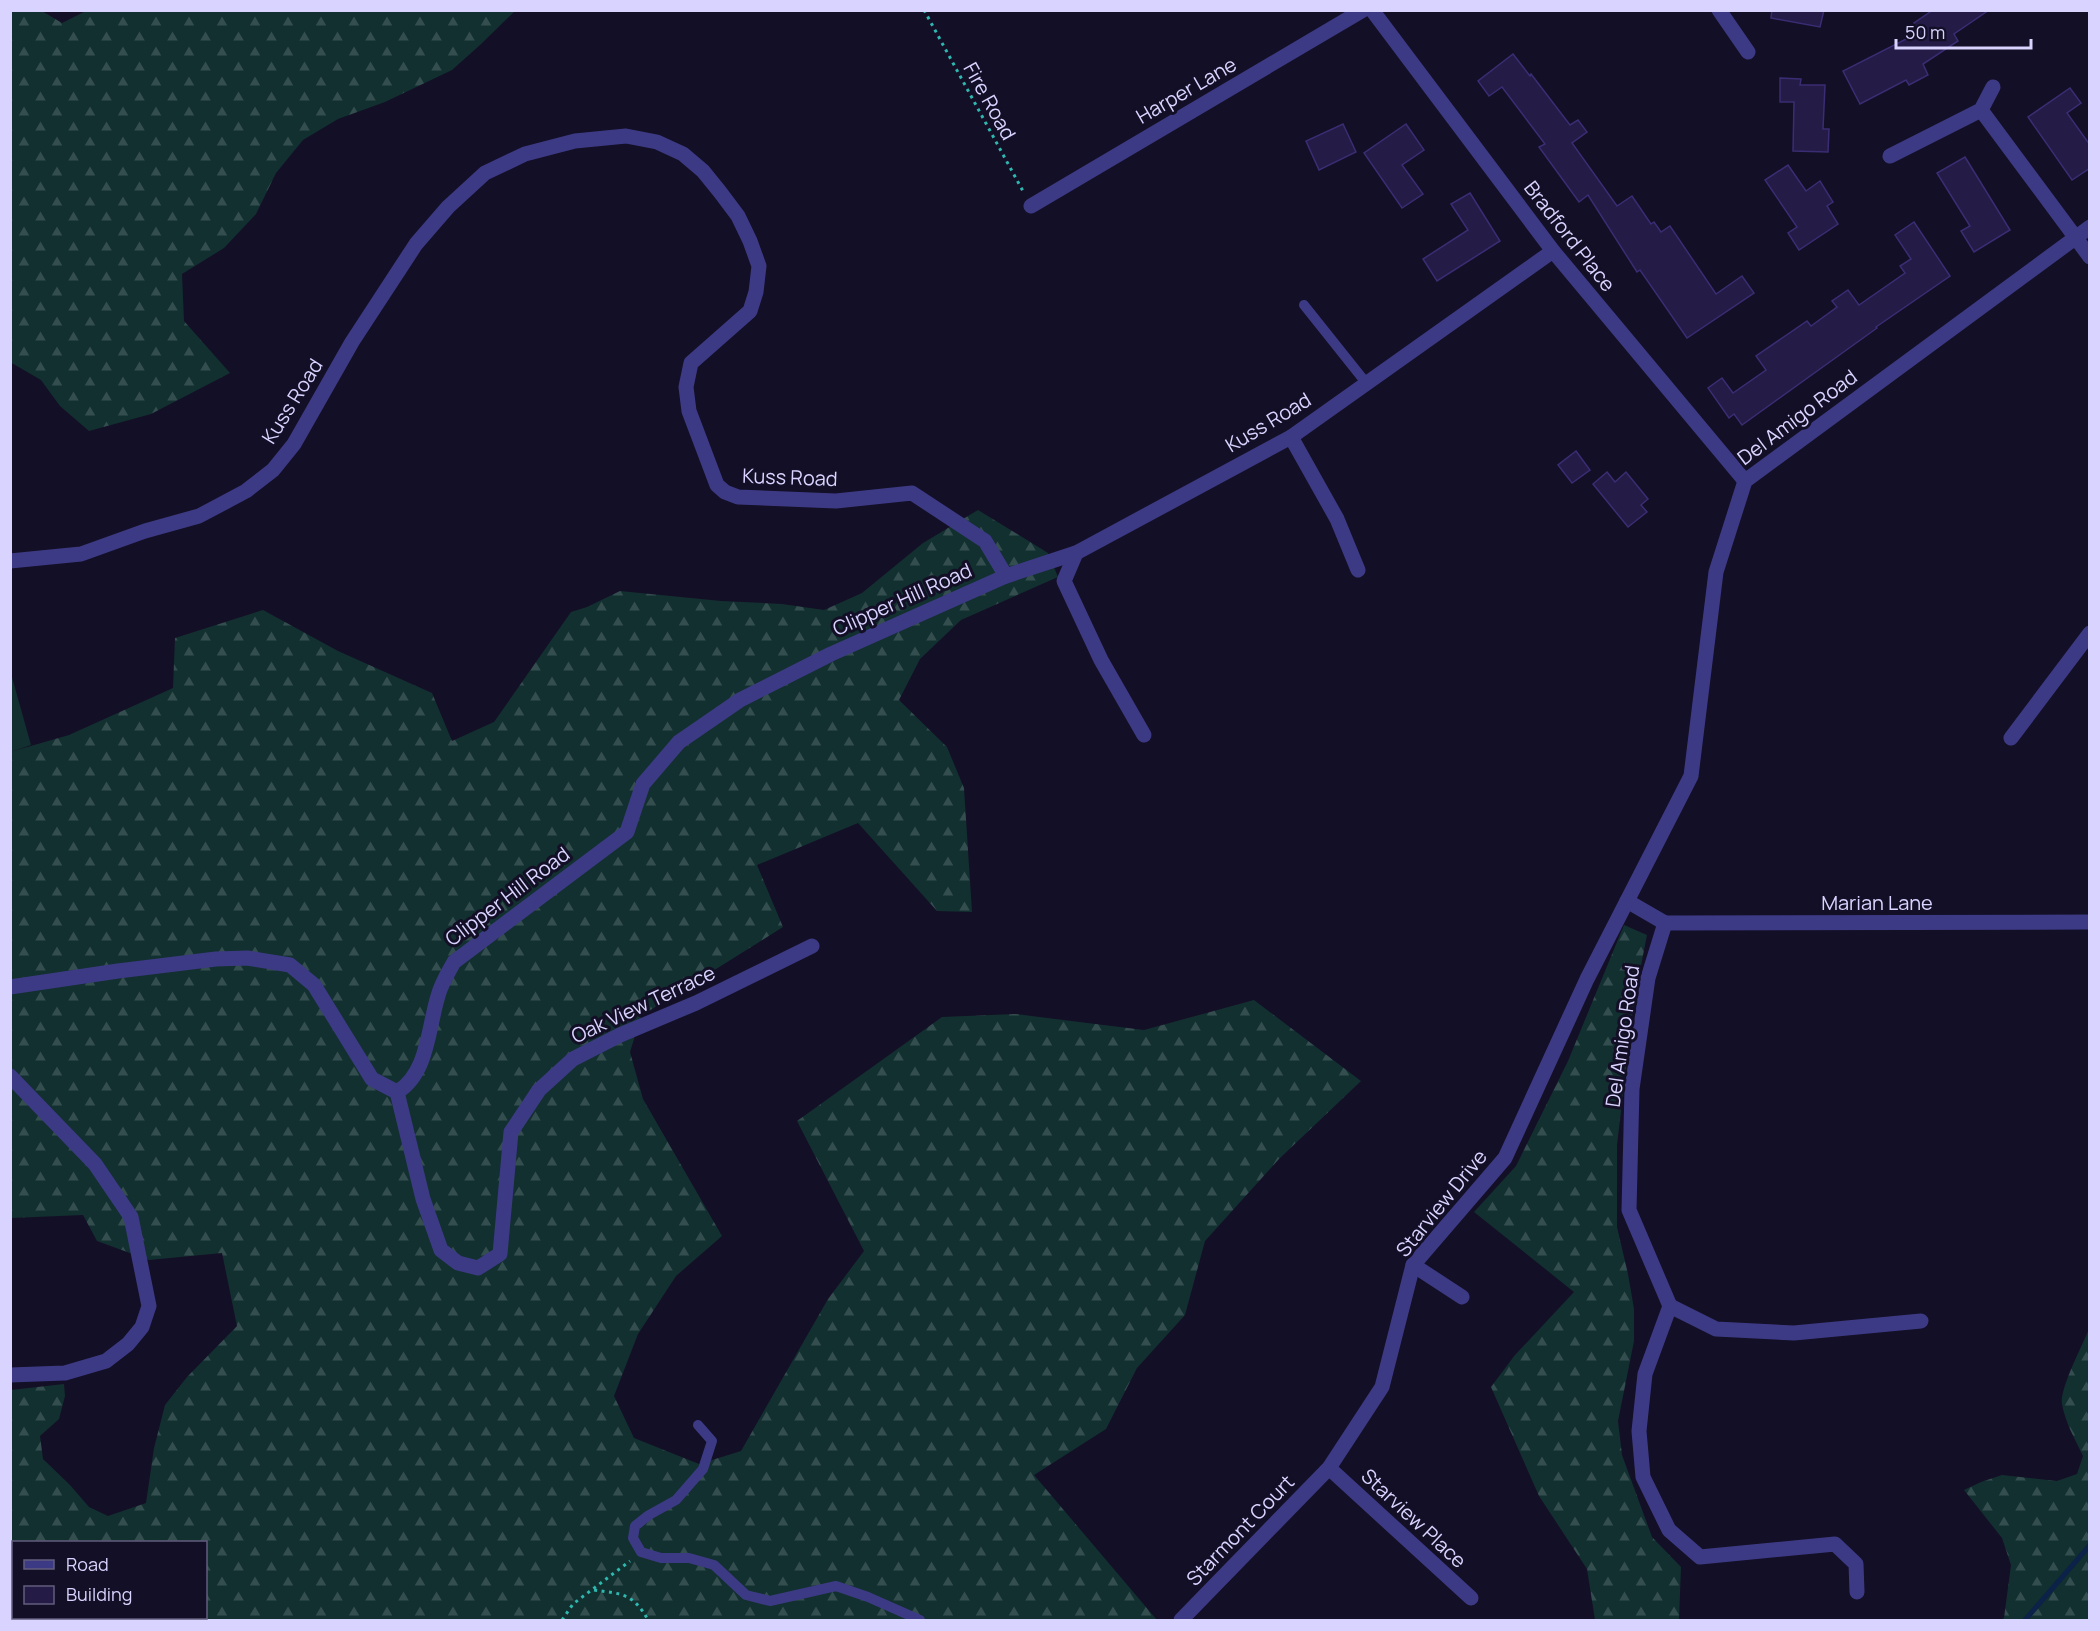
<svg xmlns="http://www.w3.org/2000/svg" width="2100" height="1631" font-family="Manrope,sans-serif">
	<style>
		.green { fill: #12302f }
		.forest { fill: url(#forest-firs); fill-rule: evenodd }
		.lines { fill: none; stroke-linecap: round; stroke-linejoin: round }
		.stream { stroke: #0c2248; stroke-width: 5 }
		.building { fill: #241b47; stroke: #3b2d73; stroke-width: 1.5 }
		.path { stroke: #2fb8b0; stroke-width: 3; stroke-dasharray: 3 4.5; stroke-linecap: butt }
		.service { stroke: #3d3a85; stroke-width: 10 }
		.minor { stroke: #3d3a85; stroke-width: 15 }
		.labels { text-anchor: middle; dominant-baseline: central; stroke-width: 6; stroke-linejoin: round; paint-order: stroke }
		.street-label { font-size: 20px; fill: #d9d4ff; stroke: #130f26 }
	</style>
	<defs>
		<pattern id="forest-firs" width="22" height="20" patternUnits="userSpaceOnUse" patternTransform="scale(1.5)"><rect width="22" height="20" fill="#12302f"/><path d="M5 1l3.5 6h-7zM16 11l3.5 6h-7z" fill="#344d4e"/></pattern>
	</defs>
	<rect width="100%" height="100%" fill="#130f26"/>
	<path class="green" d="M10 670 31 745 11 752H10Z"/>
	<g class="forest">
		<path d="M88 10H515V11L480 45 452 70 385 102 338 119 303 140 276 173 256 214 224 248 182 274 184 321 230 373 151 414 89 431 60 406 41 380 10 362 11 11H42L62 23Z"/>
		<path d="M978 510 1048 553 1058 577 961 620 920 659 899 700 947 747 964 788 972 912 937 911 858 823 757 865 783 927 641 1016 630 1052 643 1099 722 1236 676 1276 638 1334 614 1396 634 1438 699 1464 741 1451 828 1299 864 1251 797 1121 942 1017 1015 1014 1144 1030 1254 1000 1361 1081 1279 1159 1205 1241 1185 1315 1137 1368 1106 1429 1034 1475 1157 1620H11V1390L64 1384 65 1396 59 1419 40 1436 43 1459 70 1485 89 1507 108 1516 146 1503 154 1448 165 1405 187 1377 237 1326 222 1253 149 1260 97 1241 83 1215 11 1218 10 752 69 735 173 688 175 638 263 610 338 651 432 693 452 741 494 722 571 612 587 607 620 591 721 601 782 604 824 610 862 593 923 543ZM14 1542H206V1618H14Z"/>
		<path d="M1624 925 1647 935 1634 1001 1617 1145V1227L1628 1274 1634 1309V1341L1618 1421 1622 1455 1652 1537 1681 1567 1679 1620H1595L1587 1569 1539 1496 1491 1387 1515 1355 1574 1292 1474 1212 1516 1166 1568 1061Z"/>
		<path d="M2089 1329V1620H2001L2004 1618 2011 1565 2002 1538 1964 1490 1981 1482 2002 1475 2057 1481 2077 1474 2083 1456C2075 1439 2065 1422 2062 1404 2059 1390 2083 1344 2089 1329Z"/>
	</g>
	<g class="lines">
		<path class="stream" d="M2025 1620 2090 1545"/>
	</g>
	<g class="building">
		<path d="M1772 10H1824L1820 27 1771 18Z"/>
		<path d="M1933 10H1989L1954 34 1958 41 1923 64 1928 75 1909 85 1906 80 1860 104 1843 71 1920 32 1914 23Z"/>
		<path d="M1513 54 1530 76 1531 74 1570 125 1578 120 1587 132 1572 143 1617 206 1632 196 1651 224 1654 222 1661 232 1670 226 1716 294 1742 276 1754 293 1687 338 1640 270 1637 272 1588 195 1579 202 1539 147 1545 144 1502 87 1489 96 1478 81Z"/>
		<path d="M1780 78 1801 79 1800 85H1825L1823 129H1829L1828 152 1793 151 1794 102H1780Z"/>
		<path d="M2070 88 2081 103 2067 113 2090 145V168L2072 180 2028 117Z"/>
		<path d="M1343 124 1356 152 1319 170 1306 141Z"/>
		<path d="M1406 124 1424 150 1402 165 1423 194 1402 208 1364 153Z"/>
		<path d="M1965 157 2010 230 1974 252 1961 231 1970 226 1937 173Z"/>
		<path d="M1788 165 1806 191 1820 181 1833 202 1827 206 1838 224 1799 250 1788 233 1797 227 1765 180Z"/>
		<path d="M1470 193 1500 241 1437 281 1423 259 1468 230 1451 204Z"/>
		<path d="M1914 222 1950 276 1876 327 1877 328 1742 425 1734 414 1729 418 1708 388 1722 378 1733 393 1766 370 1756 356 1807 321 1811 326 1837 307 1832 301 1848 290 1859 305 1905 273 1900 266 1911 259 1895 235Z"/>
		<path d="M1576 451 1590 470 1572 483 1558 465Z"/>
		<path d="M1607 472 1615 482 1626 472 1648 499 1641 505 1647 512 1628 527 1593 484Z"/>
	</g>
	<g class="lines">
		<g class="path">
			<path d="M924 10 1024 193"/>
			<path d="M594 1590C622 1594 633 1593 648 1620"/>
			<path d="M562 1620 573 1604 630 1561"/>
		</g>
		<g class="service">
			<path d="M1304 305 1367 384"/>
			<path d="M698 1425 712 1441 703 1469 676 1500 649 1515 635 1526 633 1538 641 1552 661 1558H689L714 1565 746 1595 770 1601 836 1586 868 1597 920 1620"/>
		</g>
		<g class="minor">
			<path d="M1372 10 1553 251 1745 481"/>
			<path d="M1719 10 1748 52"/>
			<path d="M1981 110 2090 257"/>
			<path d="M1890 156 1981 110 1993 87"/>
			<path d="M1031 206 1363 10"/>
			<path d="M1291 437 1337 519 1358 570"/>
			<path d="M1076 553 1064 581 1101 660 1144 735"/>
			<path d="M10 561 81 554 145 531 199 516 246 491 273 470 294 444 352 342 416 244 448 207 485 173 525 154 575 141 626 136 657 142 683 154 703 171 720 192 738 216 750 241 759 266 756 292 750 311 691 363 686 387 689 411 717 485 725 492 738 497 836 501 912 493 985 541 1006 576"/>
			<path d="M2011 738 2090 633"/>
			<path d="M1665 923 2090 922"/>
			<path d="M10 987 118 971 216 959 247 958 290 965 314 985 372 1079 397 1092C428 1074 428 1028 438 996 441 984 448 973 454 962L627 832 643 784 679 742 740 700 831 654 1006 576 1076 553 1291 437 1553 251"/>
			<path d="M10 1076 95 1164 131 1217 149 1306 142 1327 128 1344 106 1361 65 1373 10 1375"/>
			<path d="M397 1092 423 1199 441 1250 458 1263 478 1268 500 1254 511 1132 539 1090 573 1059 620 1035 696 1003 812 946"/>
			<path d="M1413 1265 1462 1297"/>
			<path d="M1670 1306 1716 1329 1794 1333 1921 1321"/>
			<path d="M1329 1468 1471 1598"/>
			<path d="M1857 1592 1856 1564 1835 1544 1700 1557 1669 1530 1643 1477 1639 1431 1645 1374 1670 1306 1629 1210 1632 1089 1648 978 1665 923 1627 901 1691 776 1716 572 1745 481 2090 227"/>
			<path d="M1181 1620 1329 1468 1382 1387 1413 1265 1505 1158 1587 979 1627 901"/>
		</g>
	</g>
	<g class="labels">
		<g class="street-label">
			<text transform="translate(1186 90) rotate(-30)">Harper Lane</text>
			<text transform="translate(990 101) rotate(61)">Fire Road</text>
			<text transform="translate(1570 236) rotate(52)">Bradford Place</text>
			<text transform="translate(292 401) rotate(-58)">Kuss Road</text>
			<text transform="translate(1797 417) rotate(-37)">Del Amigo Road</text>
			<text transform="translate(1268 422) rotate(-31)">Kuss Road</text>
			<text transform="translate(790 477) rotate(2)">Kuss Road</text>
			<text transform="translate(902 599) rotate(-24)">Clipper Hill Road</text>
			<text transform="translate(507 896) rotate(-37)">Clipper Hill Road</text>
			<text x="1877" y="902">Marian Lane</text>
			<text transform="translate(643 1004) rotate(-25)">Oak View Terrace</text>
			<text transform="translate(1622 1036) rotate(-82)">Del Amigo Road</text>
			<text transform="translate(1441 1203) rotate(-51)">Starview Drive</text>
			<text transform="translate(1414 1518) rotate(43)">Starview Place</text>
			<text transform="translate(1240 1530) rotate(-46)">Starmont Court</text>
		</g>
	</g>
	<rect width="2100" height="1631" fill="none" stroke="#d9d4ff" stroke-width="24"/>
	<rect x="12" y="1541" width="195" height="78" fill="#130f26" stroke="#625e7d" stroke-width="1.5"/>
	<rect x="24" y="1560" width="30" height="9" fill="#3d3a85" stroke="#625e7d" stroke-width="1.5"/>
	<text x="66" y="1571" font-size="18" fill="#d9d4ff">Road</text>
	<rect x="24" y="1586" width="30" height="18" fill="#241b47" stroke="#625e7d" stroke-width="1.5"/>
	<text x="66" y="1601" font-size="18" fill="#d9d4ff">Building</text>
	<path d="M1896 39v9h135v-9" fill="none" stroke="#d9d4ff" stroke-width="3"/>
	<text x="1905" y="39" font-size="18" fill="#d9d4ff" stroke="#130f26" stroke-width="4.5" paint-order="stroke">50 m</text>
</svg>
